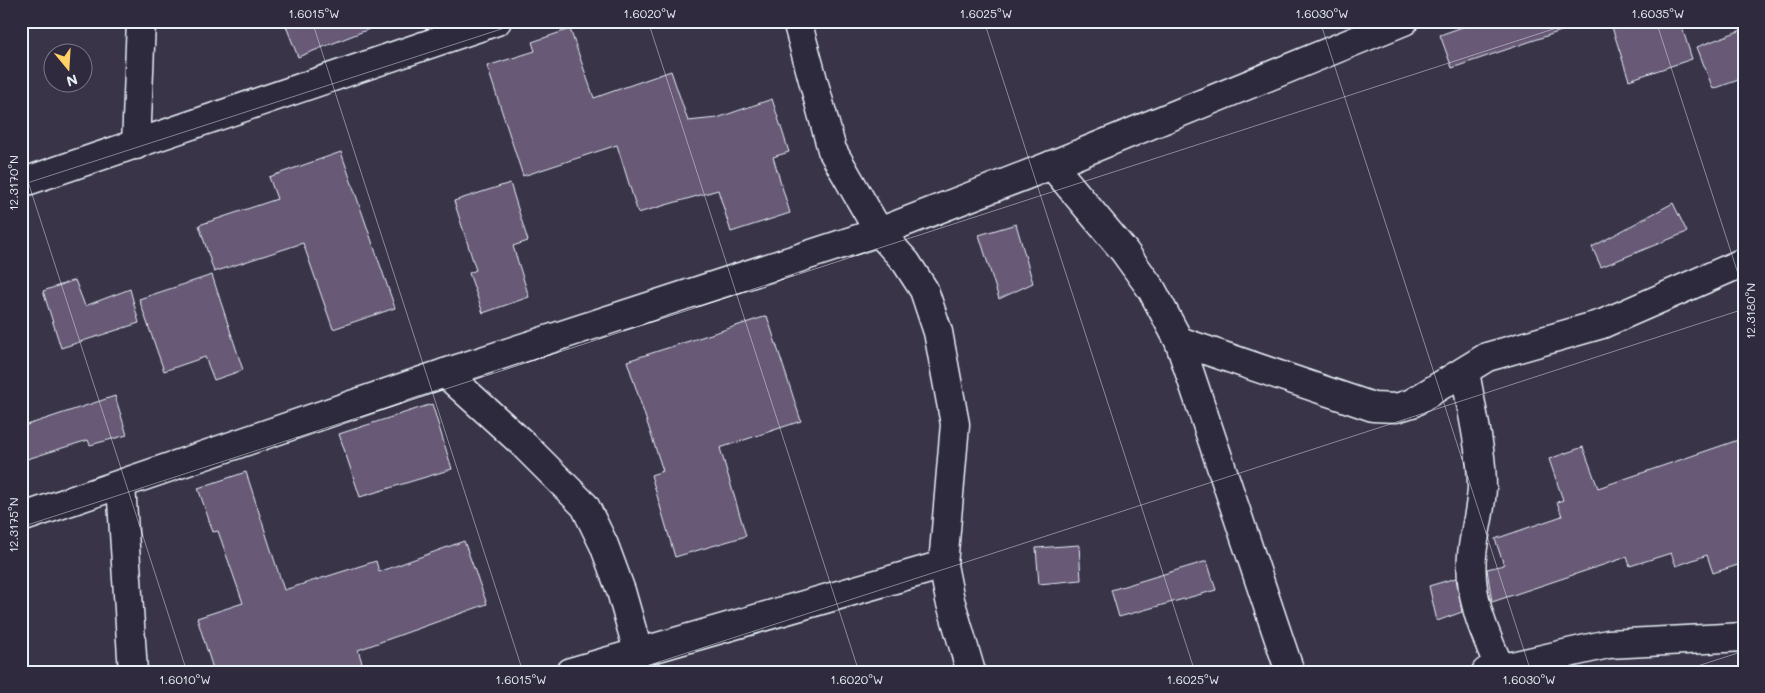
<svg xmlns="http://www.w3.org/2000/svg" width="1765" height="693" font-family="Mali,sans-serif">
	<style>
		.building { fill: #675a77; stroke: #e8f1f8 }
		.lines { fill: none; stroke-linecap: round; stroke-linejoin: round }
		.minor-casing { stroke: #e8f1f8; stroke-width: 31 }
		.minor { stroke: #2f2a3d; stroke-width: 28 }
		.ticks { fill: none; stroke: #e8f1f8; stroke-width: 1; stroke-opacity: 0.45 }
		.neatline { fill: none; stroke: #e8f1f8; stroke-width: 2 }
		.ticks-label { font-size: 12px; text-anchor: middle; fill: #e8f1f8 }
	</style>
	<rect width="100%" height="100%" fill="#3a3449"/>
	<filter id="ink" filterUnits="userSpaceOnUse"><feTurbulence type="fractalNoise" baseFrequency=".02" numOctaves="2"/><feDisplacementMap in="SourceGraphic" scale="10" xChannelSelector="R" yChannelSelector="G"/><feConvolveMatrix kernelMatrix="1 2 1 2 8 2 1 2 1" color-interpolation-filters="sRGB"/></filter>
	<g filter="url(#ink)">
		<g class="building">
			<path d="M284 21H382V24L298 57Z"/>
			<path d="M1479 21H1572L1573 27 1452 68 1440 35Z"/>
			<path d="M1610 21H1680L1692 59 1629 80Z"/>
			<path d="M570 29 594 98 671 71 688 121 717 118 772 99 789 152 773 157 790 213 731 232 718 190 638 213 617 145 523 176 487 66 535 51 532 42Z"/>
			<path d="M1744 29V78L1713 89 1697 47Z"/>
			<path d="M341 152 395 308 333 329 303 243 214 272 199 225 277 199 269 177Z"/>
			<path d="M510 183 528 241 513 246 529 297 483 313 469 273 476 270 454 201Z"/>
			<path d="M1673 203 1687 232 1601 267 1592 247Z"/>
			<path d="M1016 224 1033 283 999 299 979 235Z"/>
			<path d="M212 275 243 370 214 380 205 357 164 371 139 299Z"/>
			<path d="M75 280 85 306 130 289 139 323 61 348 43 291Z"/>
			<path d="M767 316 801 421 720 448 746 536 675 557 651 475 663 471 627 361Z"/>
			<path d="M115 396 127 435 90 445 88 440 21 461V427Z"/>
			<path d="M432 404 452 469 360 497 339 434Z"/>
			<path d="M1744 438V563L1713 573 1707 555 1676 566 1671 553 1630 566 1627 557 1492 602 1487 569 1504 565 1495 539 1562 516 1557 502 1563 500 1549 459 1583 447 1598 488Z"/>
			<path d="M246 472 284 590 376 561 379 572 464 541 487 604 358 650 365 672H214L197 618 243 603 218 531 213 532 198 488Z"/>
			<path d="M1079 545 1081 580 1039 584 1036 548Z"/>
			<path d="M1207 561 1216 590 1119 617 1111 590Z"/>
			<path d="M1456 578 1462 612 1437 621 1429 586Z"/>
		</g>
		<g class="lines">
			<defs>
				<g id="minor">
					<path d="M797 21 832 150 879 232 906 262 924 290 938 332 955 424 943 565 950 600 971 672"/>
					<path d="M136 145 141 21"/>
					<path d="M1052 165 1124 251 1152 290 1179 341 1290 672"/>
					<path d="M21 183 497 21"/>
					<path d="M1179 341 1373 407 1396 408 1412 403 1487 357 1602 324 1744 262"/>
					<path d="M1465 371C1471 409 1482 449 1482 488 1481 511 1474 533 1472 555 1468 596 1484 632 1500 668"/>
					<path d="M445 373 522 443 585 506 604 545 621 591 638 651"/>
					<path d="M121 485 133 672"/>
					<path d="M21 518 445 373 879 232 1052 165 1404 21"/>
					<path d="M571 672 943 565"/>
					<path d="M1486 672 1608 644 1744 637"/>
				</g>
			</defs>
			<use href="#minor" class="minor-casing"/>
			<use href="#minor" class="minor"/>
		</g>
	</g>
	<path class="ticks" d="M312 21 523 672M648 21 859 672M984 21 1195 672M1320 21 1531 672M1656 21 1744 292M21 160 187 672M21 185 526 21M21 527 1578 21M628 672 1744 309M1679 672 1744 651"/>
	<rect width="1765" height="693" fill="none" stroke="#2f2a3d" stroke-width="55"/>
	<g transform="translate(68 68) rotate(162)"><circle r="24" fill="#2f2a3d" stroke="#797a88"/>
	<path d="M0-4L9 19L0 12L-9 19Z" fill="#ffd166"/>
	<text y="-8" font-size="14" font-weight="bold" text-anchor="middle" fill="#e8f1f8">N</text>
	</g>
	<rect x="28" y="28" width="1710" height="638" class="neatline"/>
	<g class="ticks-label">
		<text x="314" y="18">1.6015°W</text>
		<text x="650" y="18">1.6020°W</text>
		<text x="986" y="18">1.6025°W</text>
		<text x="1322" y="18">1.6030°W</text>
		<text x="1658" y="18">1.6035°W</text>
		<text transform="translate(14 183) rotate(-90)" y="4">12.3170°N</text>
		<text transform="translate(1751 311) rotate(-90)" y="4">12.3180°N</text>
		<text transform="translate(14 525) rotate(-90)" y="4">12.3175°N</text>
		<text x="185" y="684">1.6010°W</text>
		<text x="521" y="684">1.6015°W</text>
		<text x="857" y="684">1.6020°W</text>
		<text x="1193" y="684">1.6025°W</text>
		<text x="1529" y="684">1.6030°W</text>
	</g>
</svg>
